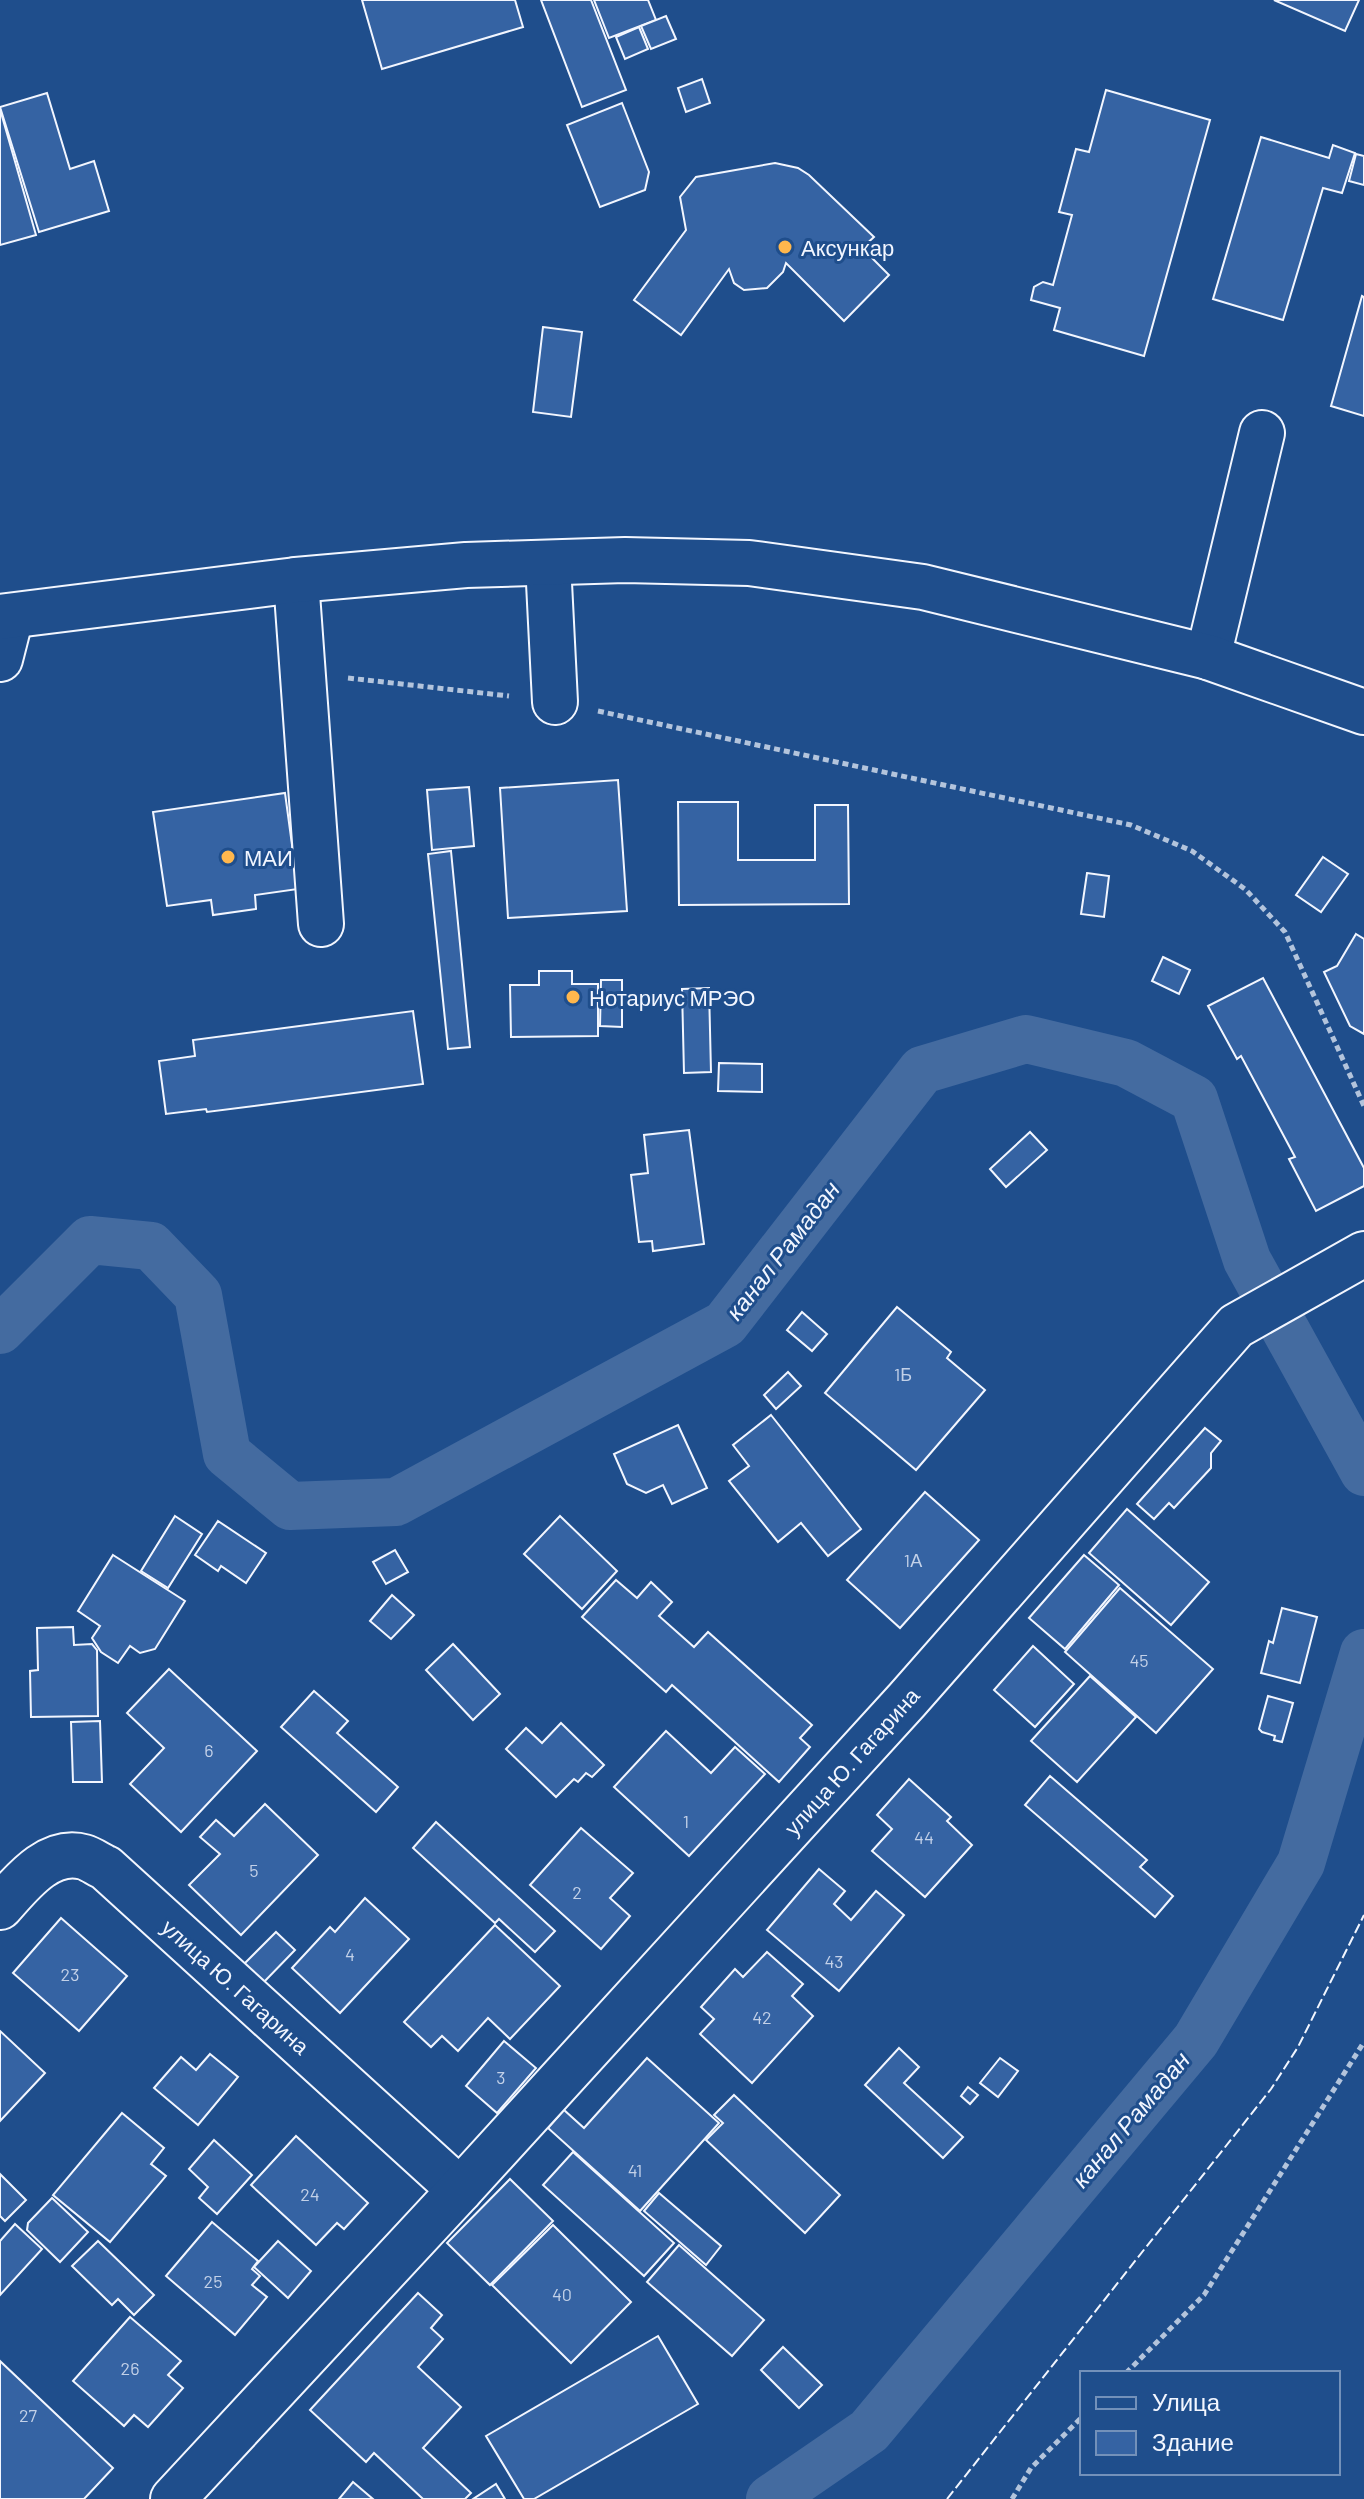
<svg xmlns="http://www.w3.org/2000/svg" width="1364" height="2499" font-family="Barlow,sans-serif">
	<style>
		.lines { fill: none; stroke-linecap: round; stroke-linejoin: round }
		.canal { stroke: #446ba0; stroke-width: 48 }
		.building { fill: #3563a3; stroke: #f2f6ff; stroke-width: 2 }
		.minor-casing { stroke: #f2f6ff; stroke-width: 48 }
		.highway-casing { stroke: #f2f6ff; stroke-width: 48 }
		.path { stroke: #b3c4dc; stroke-width: 5; stroke-dasharray: 6 4; stroke-linecap: butt }
		.minor { stroke: #1f4e8c; stroke-width: 44 }
		.highway { stroke: #1f4e8c; stroke-width: 44 }
		.fence { stroke: #f2f6ff; stroke-width: 2; stroke-dasharray: 10 4; stroke-linecap: butt }
		.poi-dot { fill: #ffb74d; stroke: #1f4e8c; stroke-width: 3 }
		.labels { text-anchor: middle; dominant-baseline: central; stroke-width: 6; stroke-linejoin: round; paint-order: stroke }
		.number-label { font-size: 18px; fill: #c3d1e8 }
		.poi-label { font-size: 22px; fill: #f2f6ff; stroke: #1f4e8c; text-anchor: start }
		.street-label { font-size: 22px; fill: #f2f6ff; stroke: #1f4e8c }
		.water-label { font-size: 24px; font-style: italic; fill: #f2f6ff; stroke: #1f4e8c }
	</style>
	<rect width="100%" height="100%" fill="#1f4e8c"/>
	<g class="lines">
		<g class="canal">
			<path d="M0 1330 90 1240 151 1246 198 1295 227 1454 290 1506 396 1502 725 1324 922 1070 1026 1039 1126 1063 1194 1099 1247 1260 1364 1472"/>
			<path d="M770 2499 869 2431 1196 2040 1301 1863 1364 1653"/>
		</g>
	</g>
	<g class="building">
		<path d="M362 0H515L523 27 382 69Z"/>
		<path d="M541 0H591L626 90 582 107Z"/>
		<path d="M594 0H648L656 20 609 38Z"/>
		<path d="M1274 0H1359L1345 31Z"/>
		<path d="M666 16 676 39 651 49 641 26Z"/>
		<path d="M639 27 648 49 625 59 616 37Z"/>
		<path d="M702 79 710 103 686 112 678 88Z"/>
		<path d="M1106 90 1210 120 1144 356 1054 330 1060 308 1031 300 1034 287 1043 282 1053 285 1072 215 1059 212 1076 149 1089 152Z"/>
		<path d="M47 93 70 169 94 161 109 211 39 232 0 107Z"/>
		<path d="M622 103 649 172 645 190 600 207 567 125Z"/>
		<path d="M0 109 36 235 0 245Z"/>
		<path d="M1261 137 1329 158 1333 145 1355 153 1342 193 1323 188 1283 320 1213 299Z"/>
		<path d="M1356 154 1364 156V185L1349 181Z"/>
		<path d="M775 163 798 168 809 175 874 237 862 248 889 275 844 321 786 263 783 272 767 288 744 290 734 283 729 269 681 335 634 300 686 230 680 197 696 177Z"/>
		<path d="M1362 296 1364 297V416L1331 406Z"/>
		<path d="M543 327 582 332 571 417 533 412Z"/>
		<path d="M618 780 627 911 508 918 500 788Z"/>
		<path d="M469 787 474 846 432 850 427 790Z"/>
		<path d="M285 793 298 889 255 895 256 909 213 915 211 900 167 906 153 812Z"/>
		<path d="M678 802H738V860H815V805H848L849 904 679 905Z"/>
		<path d="M451 851 470 1047 448 1049 428 854Z"/>
		<path d="M1323 857 1348 874 1321 912 1296 895Z"/>
		<path d="M1087 873 1109 876 1104 917 1081 914Z"/>
		<path d="M1356 934 1364 939V1034L1350 1026 1324 972 1337 966Z"/>
		<path d="M1163 957 1190 970 1179 994 1152 981Z"/>
		<path d="M539 971H572V984H598V1036L511 1037 510 985H539Z"/>
		<path d="M1263 978 1364 1168V1186L1316 1211 1289 1159 1295 1157 1241 1056 1237 1059 1208 1006Z"/>
		<path d="M601 980H622V1027L600 1026Z"/>
		<path d="M709 988 711 1072 684 1073 682 989Z"/>
		<path d="M413 1011 423 1084 207 1112 206 1109 166 1114 159 1061 195 1056 193 1040Z"/>
		<path d="M719 1063 762 1064V1092L718 1091Z"/>
		<path d="M689 1130 704 1244 653 1251 652 1241 639 1242 631 1175 648 1173 644 1135Z"/>
		<path d="M1030 1132 1047 1150 1006 1187 990 1169Z"/>
		<path d="M897 1307 951 1352 947 1358 985 1390 916 1470 825 1393Z"/>
		<path d="M802 1312 827 1334 812 1351 787 1330Z"/>
		<path d="M788 1372 801 1386 776 1409 764 1395Z"/>
		<path d="M771 1415 861 1529 828 1556 801 1523 778 1542 729 1481 749 1466 733 1445Z"/>
		<path d="M678 1425 707 1488 672 1504 663 1485 646 1493 627 1484 614 1454Z"/>
		<path d="M1205 1428 1221 1441 1211 1453V1468L1174 1508 1169 1503 1154 1519 1137 1504Z"/>
		<path d="M925 1492 979 1540 900 1628 847 1580Z"/>
		<path d="M1127 1509 1209 1582 1171 1625 1089 1553Z"/>
		<path d="M175 1516 202 1534 168 1588 141 1571Z"/>
		<path d="M560 1516 617 1571 582 1609 524 1554Z"/>
		<path d="M218 1521 266 1553 246 1583 221 1566 218 1571 195 1555Z"/>
		<path d="M395 1550 408 1572 386 1584 373 1562Z"/>
		<path d="M113 1555 185 1601 155 1649 140 1653 130 1646 118 1663 101 1652 92 1638 100 1626 78 1611Z"/>
		<path d="M1084 1555 1119 1585 1065 1649 1029 1618Z"/>
		<path d="M616 1580 637 1598 651 1582 672 1602 659 1616 694 1647 708 1632 812 1725 800 1738 810 1747 779 1782 672 1685 666 1692 582 1617Z"/>
		<path d="M1120 1588 1213 1669 1156 1733 1065 1652Z"/>
		<path d="M392 1595 414 1615 391 1639 370 1621Z"/>
		<path d="M1282 1608 1317 1617 1300 1683 1261 1673 1269 1641 1273 1643Z"/>
		<path d="M73 1627 74 1645 92 1644 97 1650 98 1716 31 1717 30 1671 38 1670 37 1628Z"/>
		<path d="M453 1644 500 1694 473 1720 426 1670Z"/>
		<path d="M1033 1646 1074 1684 1035 1727 994 1690Z"/>
		<path d="M169 1669 257 1751 181 1832 130 1784 164 1748 127 1713Z"/>
		<path d="M1090 1676 1136 1717 1077 1782 1031 1741Z"/>
		<path d="M314 1691 348 1721 337 1733 398 1787 376 1812 281 1727Z"/>
		<path d="M1268 1696 1293 1703 1282 1742 1274 1740 1275 1736 1262 1732 1259 1729Z"/>
		<path d="M100 1721 102 1782H73L71 1722Z"/>
		<path d="M561 1723 604 1765 592 1777 586 1773 578 1782 574 1779 556 1797 506 1749 526 1728 542 1743Z"/>
		<path d="M666 1731 711 1773 735 1747 765 1774 689 1856 614 1787Z"/>
		<path d="M1050 1776 1147 1860 1140 1867 1173 1896 1155 1917 1025 1805Z"/>
		<path d="M909 1779 951 1817 947 1821 972 1845 925 1897 872 1851 892 1829 877 1815Z"/>
		<path d="M265 1804 318 1855 241 1935 189 1885 220 1854 200 1837 216 1820 234 1836Z"/>
		<path d="M436 1822 555 1931 535 1952 499 1919 495 1923 413 1848Z"/>
		<path d="M581 1828 633 1873 610 1898 630 1916 601 1949 530 1885Z"/>
		<path d="M819 1869 845 1891 834 1904 851 1920 876 1891 904 1915 839 1991 767 1930Z"/>
		<path d="M365 1898 409 1939 340 2013 292 1968 330 1927 335 1932Z"/>
		<path d="M61 1918 127 1976 79 2031 13 1973Z"/>
		<path d="M495 1925 560 1986 510 2039 488 2018 458 2051 442 2036 431 2047 404 2022Z"/>
		<path d="M276 1932 295 1950 262 1984 243 1965Z"/>
		<path d="M767 1952 803 1984 792 1996 813 2016 752 2083 700 2034 714 2019 701 2007 735 1969 743 1977Z"/>
		<path d="M0 2031 45 2073 0 2121Z"/>
		<path d="M504 2041 536 2068 497 2113 466 2086Z"/>
		<path d="M899 2048 919 2067 904 2083 963 2137 943 2158 865 2085Z"/>
		<path d="M210 2054 238 2077 198 2125 154 2088 181 2057 196 2070Z"/>
		<path d="M647 2058 719 2123 640 2211 548 2128 564 2110 584 2128Z"/>
		<path d="M1000 2058 1018 2071 998 2097 980 2083Z"/>
		<path d="M968 2087 978 2095 970 2104 961 2096Z"/>
		<path d="M734 2095 840 2195 805 2233 706 2140 723 2123 714 2115Z"/>
		<path d="M122 2113 164 2148 151 2164 166 2176 110 2242 53 2195Z"/>
		<path d="M296 2136 368 2203 344 2229 337 2223 316 2245 251 2185Z"/>
		<path d="M214 2140 252 2175 217 2214 199 2198 208 2187 189 2169Z"/>
		<path d="M573 2152 674 2243 644 2276 543 2185Z"/>
		<path d="M0 2174 26 2200 5 2221 0 2216Z"/>
		<path d="M510 2179 553 2221 490 2285 447 2243Z"/>
		<path d="M659 2193 721 2246 706 2265 644 2211Z"/>
		<path d="M52 2198 88 2232 60 2262 27 2230 28 2223Z"/>
		<path d="M212 2222 258 2261 252 2269 260 2276 252 2285 267 2297 235 2335 166 2276Z"/>
		<path d="M15 2224 42 2249 0 2295V2241Z"/>
		<path d="M553 2225 631 2302 571 2363 492 2285Z"/>
		<path d="M98 2241 154 2295 134 2315 118 2299 112 2305 72 2266Z"/>
		<path d="M278 2241 311 2271 288 2298 254 2267Z"/>
		<path d="M679 2245 764 2320 732 2356 647 2282Z"/>
		<path d="M418 2293 442 2315 431 2328 443 2339 418 2367 461 2407 423 2448 471 2493 465 2499H423L374 2453 366 2462 310 2410Z"/>
		<path d="M130 2317 181 2361 168 2375 183 2388 148 2427 134 2415 124 2426 73 2381Z"/>
		<path d="M658 2336 698 2404 534 2499H524L486 2436Z"/>
		<path d="M783 2347 822 2385 799 2408 761 2370Z"/>
		<path d="M0 2361 113 2468 84 2499H0Z"/>
		<path d="M353 2482 373 2499H339Z"/>
		<path d="M496 2484 505 2499H473Z"/>
	</g>
	<g class="lines">
		<defs>
			<g id="minor">
				<path d="M548 563 555 702"/>
				<path d="M296 580 321 924"/>
				<path d="M1208 657 1262 433"/>
				<path d="M0 659 11 616"/>
				<path d="M0 1907C20 1885 48 1847 84 1857 91 1859 99 1865 106 1868L460 2190"/>
				<path d="M173 2499 460 2190 907 1700 1236 1326 1364 1254"/>
			</g>
			<path id="highway" d="M0 617 296 580 466 565 625 560 749 563 923 587 1208 657 1364 712"/>
		</defs>
		<use href="#minor" class="minor-casing"/>
		<use href="#highway" class="highway-casing"/>
		<g class="path">
			<path d="M348 678 509 696"/>
			<path d="M598 711 1131 825 1192 851 1245 889 1285 932 1364 1106"/>
			<path d="M1126 2373 1204 2295 1364 2042"/>
			<path d="M1012 2499 1031 2468 1082 2417"/>
		</g>
		<use href="#minor" class="minor"/>
		<use href="#highway" class="highway"/>
		<path class="fence" d="M947 2499 1271 2089 1298 2047 1364 1915"/>
	</g>
	<g class="poi-dot">
		<circle cx="785" cy="247" r="8"/>
		<circle cx="228" cy="857" r="8"/>
		<circle cx="573" cy="997" r="8"/>
	</g>
	<g class="labels">
		<g class="number-label">
			<text x="903" y="1374">1Б</text>
			<text x="913" y="1560">1А</text>
			<text x="1139" y="1660">45</text>
			<text x="209" y="1750">6</text>
			<text x="686" y="1821">1</text>
			<text x="924" y="1837">44</text>
			<text x="254" y="1870">5</text>
			<text x="577" y="1892">2</text>
			<text x="350" y="1954">4</text>
			<text x="834" y="1961">43</text>
			<text x="70" y="1974">23</text>
			<text x="762" y="2017">42</text>
			<text x="501" y="2077">3</text>
			<text x="635" y="2170">41</text>
			<text x="310" y="2194">24</text>
			<text x="213" y="2281">25</text>
			<text x="562" y="2294">40</text>
			<text x="130" y="2368">26</text>
			<text x="28" y="2415">27</text>
		</g>
		<g class="poi-label">
			<text x="801" y="247">Аксункар</text>
			<text x="244" y="857">МАИ</text>
			<text x="589" y="997">Нотариус МРЭО</text>
		</g>
		<g class="street-label">
			<text transform="translate(851 1761) rotate(-48)">улица Ю. Гагарина</text>
			<text transform="translate(236 1986) rotate(42)">улица Ю. Гагарина</text>
		</g>
		<g class="water-label">
			<text transform="translate(782 1250) rotate(-52)">канал Рамадан</text>
			<text transform="translate(1130 2119) rotate(-50)">канал Рамадан</text>
		</g>
	</g>
	<rect x="1080" y="2371" width="260" height="104" fill="#1f4e8c" stroke="#7391ba" stroke-width="2"/>
	<rect x="1096" y="2397" width="40" height="12" fill="#1f4e8c" stroke="#7391ba" stroke-width="2"/>
	<text x="1152" y="2411" font-size="24" fill="#f2f6ff">Улица</text>
	<rect x="1096" y="2431" width="40" height="24" fill="#3563a3" stroke="#7391ba" stroke-width="2"/>
	<text x="1152" y="2451" font-size="24" fill="#f2f6ff">Здание</text>
</svg>
